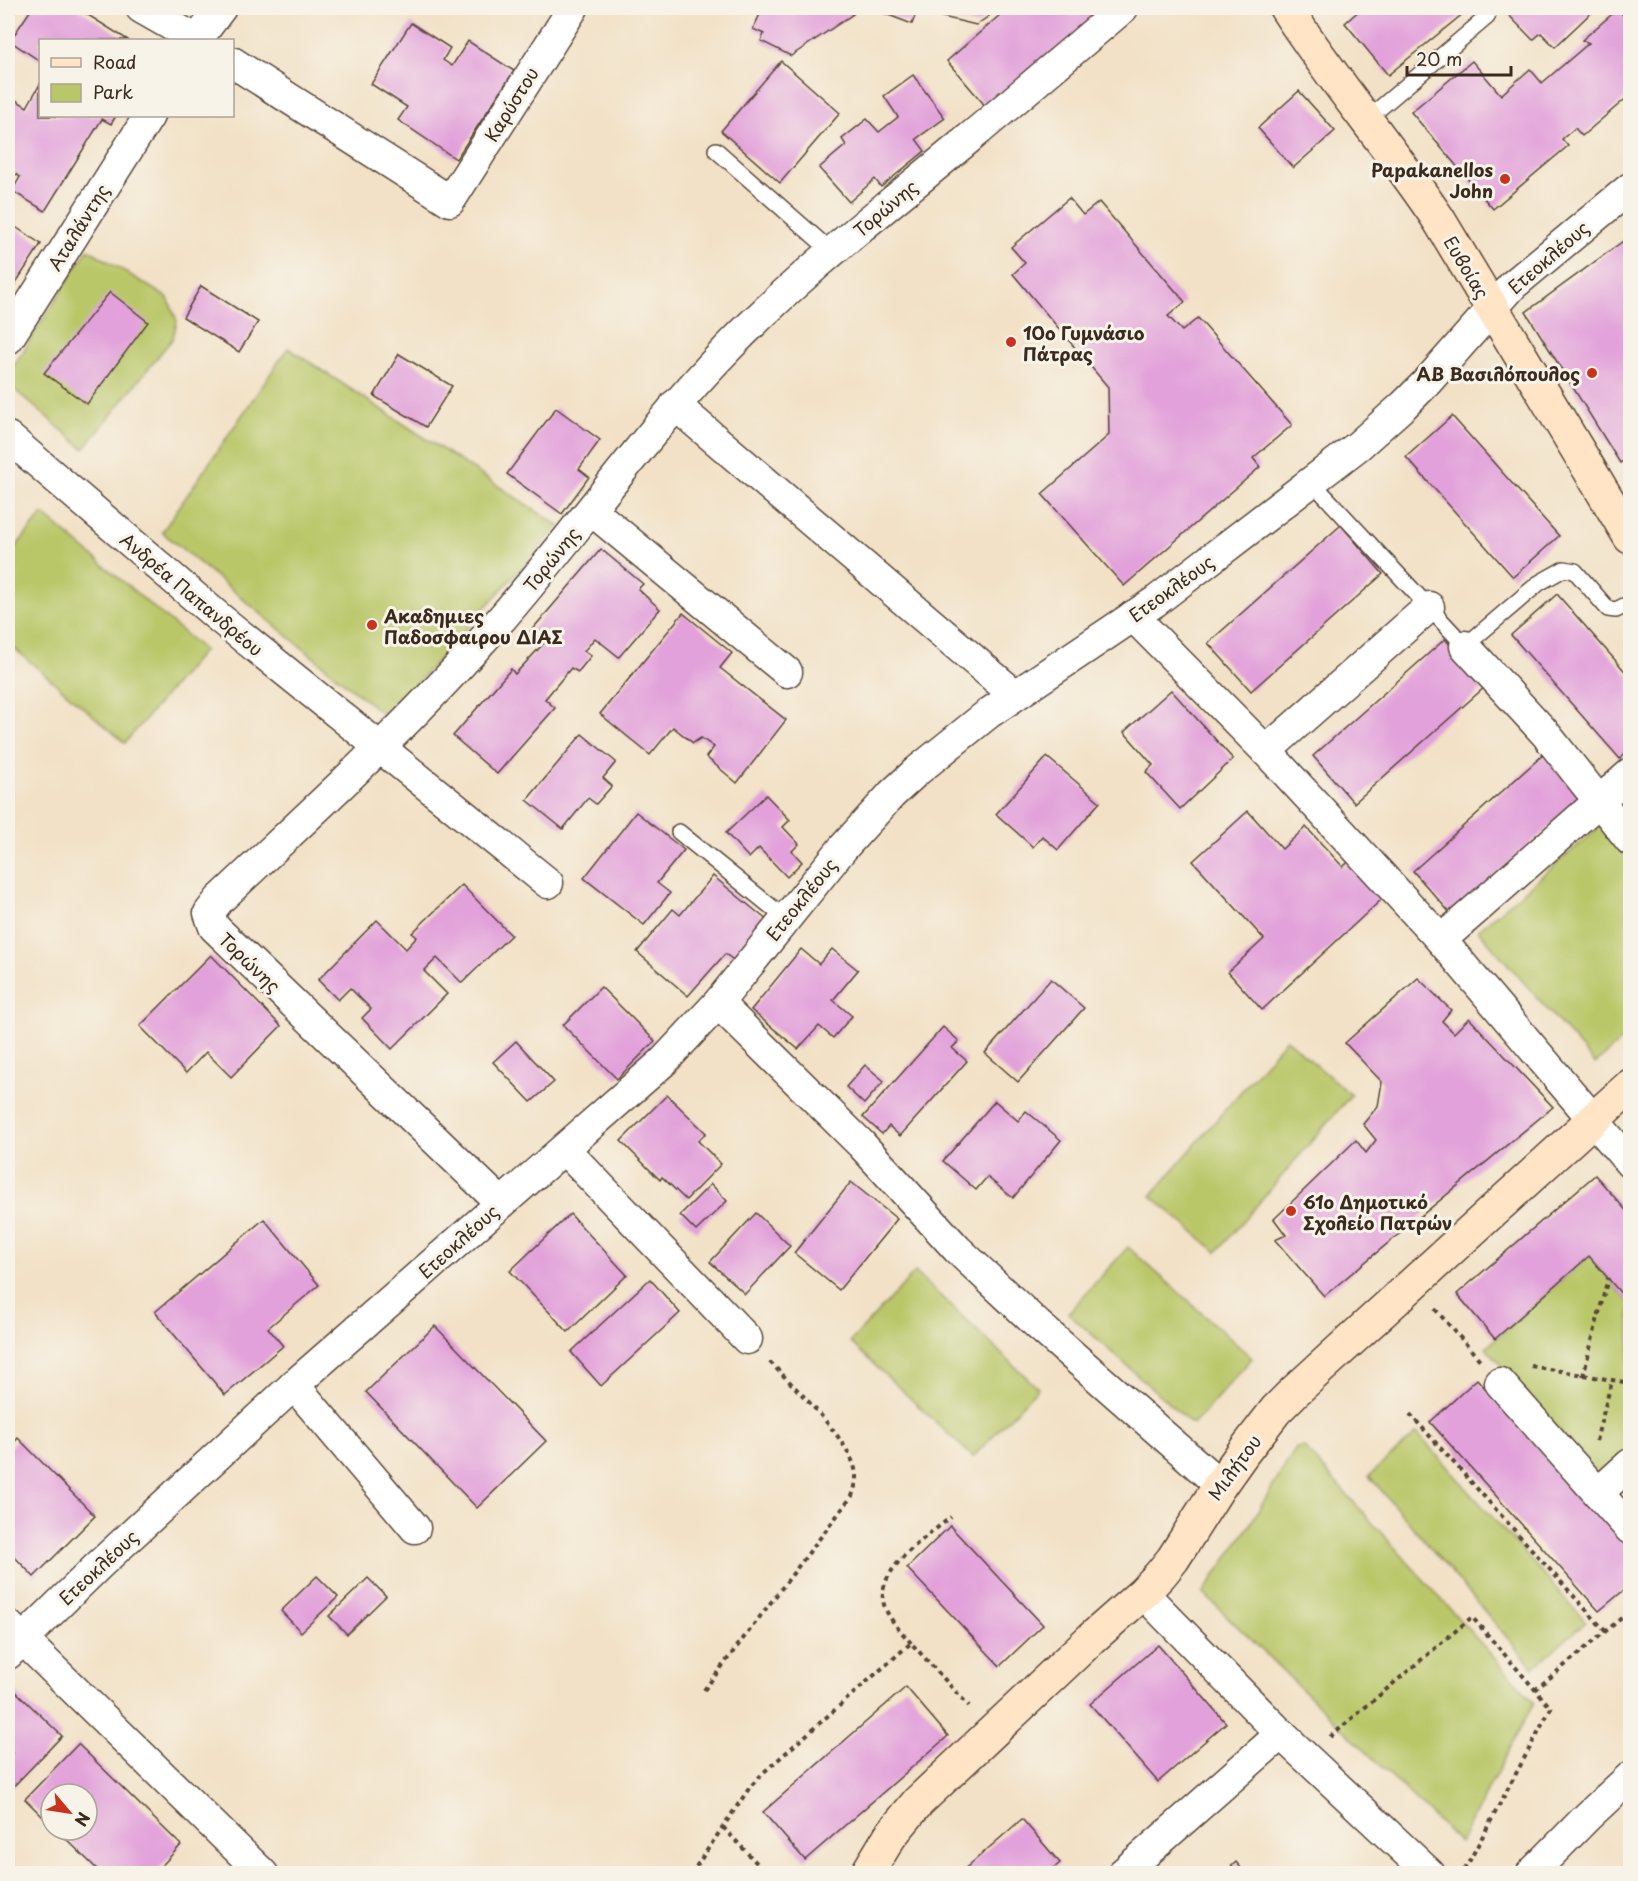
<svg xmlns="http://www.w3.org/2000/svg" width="1638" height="1881" font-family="'Playpen Sans',sans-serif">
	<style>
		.green { fill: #bac769; stroke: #7a7844; stroke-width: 1.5 }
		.building { fill: #e2a1da }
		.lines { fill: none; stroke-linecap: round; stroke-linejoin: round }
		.lane-casing { stroke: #564537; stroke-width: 18 }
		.street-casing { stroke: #564537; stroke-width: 33 }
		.secondary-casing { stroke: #564537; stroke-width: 36 }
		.path { stroke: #564537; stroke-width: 4; stroke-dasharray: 4.5 4.5; stroke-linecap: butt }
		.lane { stroke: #fff; stroke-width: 15 }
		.street { stroke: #fff; stroke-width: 30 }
		.secondary { stroke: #ffe4c6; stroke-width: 33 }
		.poi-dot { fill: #c8321e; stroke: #f7f3e8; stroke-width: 2 }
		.labels { text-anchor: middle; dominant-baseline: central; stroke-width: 6; stroke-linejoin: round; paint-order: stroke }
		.street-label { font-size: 18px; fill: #3b2a1e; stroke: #f7f3e8 }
		.poi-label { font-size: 18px; font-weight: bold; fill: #3b2a1e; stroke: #f7f3e8; text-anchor: start }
	</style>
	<rect width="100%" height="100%" fill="#f7f3e8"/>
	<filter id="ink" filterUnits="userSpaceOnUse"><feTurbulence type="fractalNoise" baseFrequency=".0167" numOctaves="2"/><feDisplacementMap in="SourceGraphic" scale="12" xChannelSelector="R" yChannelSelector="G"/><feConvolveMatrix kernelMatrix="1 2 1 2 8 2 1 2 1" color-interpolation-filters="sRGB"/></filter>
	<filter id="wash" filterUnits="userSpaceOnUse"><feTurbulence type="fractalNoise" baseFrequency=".008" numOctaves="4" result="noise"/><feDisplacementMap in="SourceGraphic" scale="24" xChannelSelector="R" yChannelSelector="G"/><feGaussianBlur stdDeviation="1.35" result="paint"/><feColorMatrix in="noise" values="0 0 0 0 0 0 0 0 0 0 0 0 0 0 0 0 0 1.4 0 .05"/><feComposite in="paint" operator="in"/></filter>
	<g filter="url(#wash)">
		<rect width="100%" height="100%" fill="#f2e1c6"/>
		<g class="green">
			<path d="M88 249 168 298 177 321 173 338 84 449 8 384V375Z"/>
			<path d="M288 348 559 526 386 717 162 532Z"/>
			<path d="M43 514 204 650 125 743 8 643V556Z"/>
			<path d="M1601 826 1630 860V1033L1595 1064 1478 930Z"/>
			<path d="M1286 1039 1351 1095 1217 1252 1151 1196Z"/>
			<path d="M1128 1247 1252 1358 1193 1425 1068 1313Z"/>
			<path d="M1589 1256 1630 1304V1469L1609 1488 1486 1347Z"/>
			<path d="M915 1272 1038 1388 973 1457 850 1342Z"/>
			<path d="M1417 1433 1586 1622 1533 1668 1369 1476Z"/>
			<path d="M1304 1447 1534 1702 1460 1843 1203 1593 1249 1526 1296 1448Z"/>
		</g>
		<g id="blocks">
			<g class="building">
				<path d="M32 8H77L128 40H40V61L10 41Z"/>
				<path d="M763 8H840L853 14 791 56 761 41 764 34 753 29Z"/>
				<path d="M870 8H918L912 24Z"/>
				<path d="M924 8H991L989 16 976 25 922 12Z"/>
				<path d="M1008 8H1105L988 109 947 61Z"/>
				<path d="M1362 8H1470L1388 75 1345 23Z"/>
				<path d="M1502 8H1596L1555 47 1541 33 1533 40Z"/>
				<path d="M1618 9 1630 24V95L1582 136 1575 128 1562 139 1568 146 1493 209 1411 112 1472 61 1501 95 1530 69 1542 83 1589 43 1582 40Z"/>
				<path d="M411 23 450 48 443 60 452 66 468 41 514 71 456 159 398 120 407 107 371 84Z"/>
				<path d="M781 61 840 113 780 183 721 131Z"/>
				<path d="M913 75 945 118 916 139 925 151 881 187 875 179 849 202 819 168 846 145 842 139 867 119 879 132 898 117 884 96Z"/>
				<path d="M40 84V116H116L111 124 102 119 45 211 12 191 20 177 8 169V95L27 107Z"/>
				<path d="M1299 91 1335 131 1293 168 1258 128Z"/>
				<path d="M1069 198 1083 215 1099 202 1185 302 1168 316 1182 331 1198 318 1292 425 1253 458 1260 467 1124 586 1042 494 1109 435 1108 387 1013 274 1025 263 1011 247Z"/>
				<path d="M8 222 41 244 8 295Z"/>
				<path d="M1630 236V457L1620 463 1526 312Z"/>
				<path d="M201 286 258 322 239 352 183 317Z"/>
				<path d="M110 292 148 322 87 404 44 373Z"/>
				<path d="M399 354 452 386 426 427 374 396Z"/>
				<path d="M556 408 600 440 579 469 589 477 562 514 507 474Z"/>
				<path d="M1452 416 1559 536 1513 577 1406 457Z"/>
				<path d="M1341 525 1383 574 1251 691 1208 643Z"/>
				<path d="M601 549 643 584 638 589 660 609 619 657 595 638 584 651 591 656 578 672 571 668 545 699 555 708 497 774 453 736 511 669 515 674 544 643 530 632Z"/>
				<path d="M1557 594 1630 677V749L1620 759 1511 635Z"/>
				<path d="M683 613 732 653 720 668 786 720 737 783 706 757 714 747 701 738 693 743 673 727 650 755 600 714Z"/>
				<path d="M1445 639 1486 686 1354 803 1313 756Z"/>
				<path d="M1171 690 1233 759 1180 809 1146 772 1153 765 1124 732Z"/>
				<path d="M582 734 616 762 603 778 612 786 596 804 588 798 563 829 527 800Z"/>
				<path d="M1544 754 1583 797 1451 914 1413 871Z"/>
				<path d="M1047 757 1100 802 1058 850 1042 836 1033 847 996 814Z"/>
				<path d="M766 795 790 820 783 827 799 844 792 851 802 862 787 877 759 848 749 858 726 833Z"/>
				<path d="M1248 811 1282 849 1306 827 1343 867 1349 861 1382 899 1262 1010 1228 972 1264 939 1193 861Z"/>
				<path d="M636 812 684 850 657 883 670 893 644 925 584 878Z"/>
				<path d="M713 876 768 921 735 961 725 954 688 996 637 952 673 909 680 915Z"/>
				<path d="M462 885 511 935 462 983 437 958 424 971 447 994 392 1049 362 1018 371 1009 350 988 338 1000 318 980 377 920 406 949 417 937 412 933Z"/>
				<path d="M801 949 819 964 832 949 858 970 833 1000 852 1016 833 1038 819 1026 798 1049 751 1010Z"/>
				<path d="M211 955 281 1026 231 1077 206 1052 186 1073 140 1026Z"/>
				<path d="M1418 978 1451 1010 1442 1021 1454 1033 1469 1018 1553 1107 1324 1296 1275 1240 1286 1235 1274 1219 1356 1140 1366 1153 1376 1140 1363 1124 1378 1106 1382 1082 1345 1043Z"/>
				<path d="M1051 979 1084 1008 1018 1082 985 1053Z"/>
				<path d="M601 987 655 1041 617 1079 563 1025Z"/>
				<path d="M943 1027 959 1041 952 1048 967 1061 900 1136 889 1126 882 1134 863 1117Z"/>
				<path d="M516 1041 554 1082 531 1102 493 1062Z"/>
				<path d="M865 1065 884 1081 864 1104 846 1087Z"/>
				<path d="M667 1095 706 1133 698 1141 721 1164 686 1200 662 1177 660 1180 621 1141Z"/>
				<path d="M995 1101 1018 1121 1026 1111 1061 1140 1013 1198 987 1177 976 1190 943 1161Z"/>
				<path d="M1595 1175 1630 1215V1304L1589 1256 1495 1339 1457 1294Z"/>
				<path d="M851 1182 897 1219 839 1290 794 1253Z"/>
				<path d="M711 1184 727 1201 696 1231 680 1215Z"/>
				<path d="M756 1213 790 1246 745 1294 710 1262Z"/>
				<path d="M570 1214 627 1275 568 1332 510 1271Z"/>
				<path d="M264 1219 319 1285 268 1328 283 1346 225 1395 155 1312Z"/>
				<path d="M650 1279 680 1313 601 1386 571 1352Z"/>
				<path d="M435 1326 546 1441 477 1508 366 1392Z"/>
				<path d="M1477 1379 1630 1550V1585L1599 1611 1430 1422Z"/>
				<path d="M18 1438 95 1516 34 1577 8 1550V1449Z"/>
				<path d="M950 1526 1043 1625 1000 1666 907 1568Z"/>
				<path d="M317 1576 338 1597 301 1632 281 1611Z"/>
				<path d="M368 1578 386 1596 347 1634 329 1616Z"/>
				<path d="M1158 1645 1226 1723 1158 1782 1090 1704Z"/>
				<path d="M8 1684 62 1736 10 1790 8 1788V1758L13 1753 8 1747Z"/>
				<path d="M906 1687 948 1736 805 1860 763 1812Z"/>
				<path d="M78 1744 181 1845 154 1874H102L57 1830H87V1794H51V1825L25 1799Z"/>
				<path d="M1022 1819 1060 1863 1047 1874H959Z"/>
				<path d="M1236 1862 1246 1874H1223Z"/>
			</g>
		</g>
	</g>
	<g filter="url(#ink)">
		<use href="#blocks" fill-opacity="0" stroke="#564537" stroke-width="1.5"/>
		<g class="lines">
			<defs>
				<g id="lane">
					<path d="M1366 120 1487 17 1489 8"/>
					<path d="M716 150 832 252"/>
					<path d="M1311 481 1465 646 1539 583 1564 569 1575 571 1608 609 1616 610 1630 603"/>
					<path d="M679 832 785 918"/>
				</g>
				<g id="street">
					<path d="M141 8 197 40"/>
					<path d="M197 40 221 8"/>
					<path d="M232 62 450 201 573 8"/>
					<path d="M8 339 149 116"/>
					<path d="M675 405 1015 695"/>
					<path d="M8 437 217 616 548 883"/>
					<path d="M591 510 787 672"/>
					<path d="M1133 616 1266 751 1441 940 1630 1163"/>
					<path d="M1465 646 1545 733 1630 840"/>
					<path d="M1266 751 1429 607"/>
					<path d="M1441 940 1630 774"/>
					<path d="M718 1003 861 1144 957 1249 1038 1325 1220 1485"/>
					<path d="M565 1150 747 1339"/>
					<path d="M501 1203 214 927 209 913 219 900C313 811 410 724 496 625 576 534 645 433 730 346 803 271 887 207 967 140 1020 96 1071 52 1123 8"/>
					<path d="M1500 1383 1630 1529"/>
					<path d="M294 1385 415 1528"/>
					<path d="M1598 1493 1630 1464"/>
					<path d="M1143 1593 1281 1734 1430 1874"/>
					<path d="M8 1625 263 1874"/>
					<path d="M8 1654 98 1566 294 1385 663 1062 718 1003 843 848 892 794 917 771 989 713 1156 601 1358 446 1404 405 1427 382 1513 285 1630 188"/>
					<path d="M1122 1874 1281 1734"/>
					<path d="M1531 1874 1587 1817 1630 1777"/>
				</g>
				<g id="secondary">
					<path d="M1286 8C1333 81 1391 148 1439 220L1630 537"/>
					<path d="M867 1874 890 1836 918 1802 1092 1638 1143 1593 1160 1575 1173 1559 1220 1485 1242 1454 1276 1410 1294 1392 1630 1086"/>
				</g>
			</defs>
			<use href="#lane" class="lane-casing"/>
			<use href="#street" class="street-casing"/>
			<use href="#secondary" class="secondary-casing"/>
			<g class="path">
				<path d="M1435 1309 1480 1360"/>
				<path d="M1531 1366 1630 1383"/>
				<path d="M1583 1376 1608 1278"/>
				<path d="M1410 1414 1606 1632"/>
				<path d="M1596 1441 1612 1380"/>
				<path d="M911 1643C901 1631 885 1616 883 1600 879 1567 928 1536 951 1517"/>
				<path d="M704 1690 852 1496C854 1491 856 1484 856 1478 858 1446 791 1384 769 1361"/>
				<path d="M1535 1690 1630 1611"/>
				<path d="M1330 1737 1472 1617 1551 1708 1463 1873"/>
				<path d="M723 1827 767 1874"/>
				<path d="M691 1874 750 1787 764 1772 911 1643 969 1706"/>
			</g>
			<use href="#lane" class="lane"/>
			<use href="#street" class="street"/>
			<use href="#secondary" class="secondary"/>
		</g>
	</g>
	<g class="poi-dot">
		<circle cx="1505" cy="179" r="6"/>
		<circle cx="1011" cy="342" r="6"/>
		<circle cx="1592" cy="373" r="6"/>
		<circle cx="372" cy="625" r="6"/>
		<circle cx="1291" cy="1211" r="6"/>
	</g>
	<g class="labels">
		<g class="street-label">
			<text transform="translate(511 104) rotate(-58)">Καρύστου</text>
			<text transform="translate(885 208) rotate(-40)">Τορώνης</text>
			<text transform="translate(78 227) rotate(-58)">Αταλάντης</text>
			<text transform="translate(1548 257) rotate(-41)">Ετεοκλέους</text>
			<text transform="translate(1467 267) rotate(59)">Ευβοίας</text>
			<text transform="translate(551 559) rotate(-51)">Τορώνης</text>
			<text transform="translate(1171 588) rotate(-36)">Ετεοκλέους</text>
			<text transform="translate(192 594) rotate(40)">Ανδρέα Παπανδρέου</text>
			<text transform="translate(801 899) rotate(-51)">Ετεοκλέους</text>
			<text transform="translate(250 962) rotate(44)">Τορώνης</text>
			<text transform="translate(458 1241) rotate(-42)">Ετεοκλέους</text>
			<text transform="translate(1234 1467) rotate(-54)">Μιλήτου</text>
			<text transform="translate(98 1567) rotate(-43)">Ετεοκλέους</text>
		</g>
		<g class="poi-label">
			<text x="1493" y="169" text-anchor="end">Papakanellos<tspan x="1493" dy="21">John</tspan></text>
			<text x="1023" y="332">10ο Γυμνάσιο<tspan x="1023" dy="21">Πάτρας</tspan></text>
			<text x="1580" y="373" text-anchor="end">ΑΒ Βασιλόπουλος</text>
			<text x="384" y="615">Ακαδημιες<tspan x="384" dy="21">Παδοσφαιρου ΔΙΑΣ</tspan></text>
			<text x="1303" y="1201">61ο Δημοτικό<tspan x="1303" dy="21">Σχολείο Πατρών</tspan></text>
		</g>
	</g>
	<rect width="1638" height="1881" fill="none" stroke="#f7f3e8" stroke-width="30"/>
	<rect x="39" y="39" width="195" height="78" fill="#f7f3e8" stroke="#aca397" stroke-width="1.5"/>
	<rect x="51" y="58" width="30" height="9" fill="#ffe4c6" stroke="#aca397" stroke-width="1.5"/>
	<text x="93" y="69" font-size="18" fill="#3b2a1e">Road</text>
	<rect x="51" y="84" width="30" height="18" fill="#bac769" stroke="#aca397" stroke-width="1.5"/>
	<text x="93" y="99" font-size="18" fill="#3b2a1e">Park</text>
	<g transform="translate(69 1812) rotate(119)"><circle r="28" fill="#f7f3e8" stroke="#aca397" stroke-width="1.5"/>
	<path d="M0-4.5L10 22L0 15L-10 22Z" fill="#c8321e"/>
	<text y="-9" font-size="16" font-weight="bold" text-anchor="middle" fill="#3b2a1e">N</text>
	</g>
	<path d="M1407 66v9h104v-9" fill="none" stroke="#3b2a1e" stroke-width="3"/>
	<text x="1416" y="66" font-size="18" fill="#3b2a1e" stroke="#f7f3e8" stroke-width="4.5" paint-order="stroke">20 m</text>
</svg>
